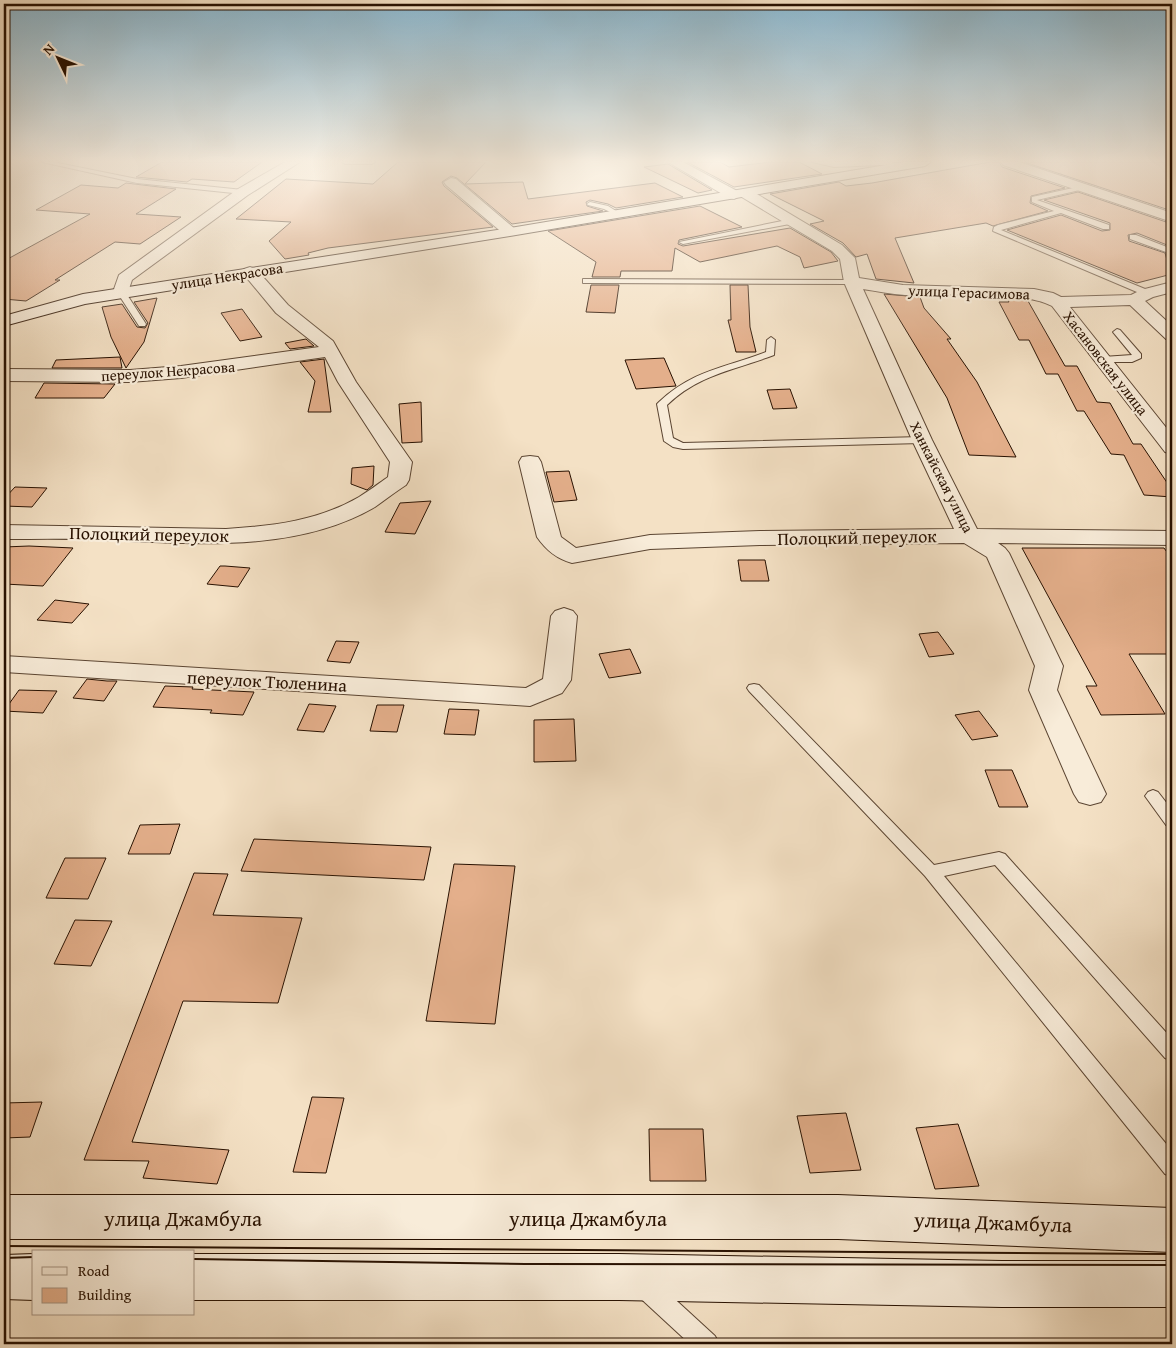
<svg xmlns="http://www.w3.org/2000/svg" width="1176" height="1348" font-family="'Gentium Book Plus',serif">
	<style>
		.building { fill: #e4af8b; stroke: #281101 }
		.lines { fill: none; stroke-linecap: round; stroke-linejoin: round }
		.lane-casing { stroke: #5b4532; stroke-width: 2 }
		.street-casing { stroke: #5b4532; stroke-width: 2 }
		.secondary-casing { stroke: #281101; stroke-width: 2 }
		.lane { fill: #f8ecd9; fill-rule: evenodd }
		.street { fill: #f8ecd9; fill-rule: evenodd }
		.secondary { fill: #f8ecd9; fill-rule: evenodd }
		.tram { stroke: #281101; stroke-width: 2 }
		.labels { text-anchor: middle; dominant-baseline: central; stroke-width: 4.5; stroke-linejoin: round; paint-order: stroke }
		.far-street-label { font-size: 15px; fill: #281101; stroke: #f8ecd9 }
		.street-label { font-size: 18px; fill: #281101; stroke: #f8ecd9 }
		.near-street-label { font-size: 21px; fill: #281101; stroke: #f8ecd9 }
	</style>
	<rect width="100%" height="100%" fill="#f4e1c5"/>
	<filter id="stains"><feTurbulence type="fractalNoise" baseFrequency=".004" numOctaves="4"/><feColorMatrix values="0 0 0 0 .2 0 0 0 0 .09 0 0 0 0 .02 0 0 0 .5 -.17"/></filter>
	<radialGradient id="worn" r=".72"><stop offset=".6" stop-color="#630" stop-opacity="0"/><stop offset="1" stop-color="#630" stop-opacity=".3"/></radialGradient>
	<g class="building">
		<path d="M162 162H262L234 182 192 179 187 182 136 177Z"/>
		<path d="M398 162H486L465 184 523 182 528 199 655 183 683 197 616 208 608 204 590 200 586 202 587 206 603 211 512 224 457 178 451 176 442 182 444 186 493 227 328 248 308 253 309 255 285 259 269 241 291 222 236 219 286 179 373 184Z"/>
		<path d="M687 162H720L729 167 771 162H799L822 174 734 187Z"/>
		<path d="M990 162H999L1002 167 1065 188 1031 196 1030 203 1048 211 993 226 986 223 895 238 914 283 876 279 867 254 856 257 843 243 810 224 824 221 770 194 839 182 846 186 872 183Z"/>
		<path d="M1024 162H1172V211Z"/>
		<path d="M668 164 712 190 698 193 644 167Z"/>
		<path d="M126 183 176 189 136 214 181 217 140 244 115 242 55 280H60L26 301 4 299V261L90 214 36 210 81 185 118 188Z"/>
		<path d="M1078 192 1172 224V247L1137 233 1128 235 1129 241 1165 253 1167 260 1172 261V274L1137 283 1007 230 1061 215 1102 231 1110 230V223L1044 200Z"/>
		<path d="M700 206 742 227 679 240 678 244 683 246 790 228 831 252 838 261 804 268 800 257 777 246 700 262 675 248 672 271H621L620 277H592L596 262 548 231Z"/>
		<path d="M591 285H619L615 313 586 312Z"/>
		<path d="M730 285H748L750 327 756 352H736L728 320H731Z"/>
		<path d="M884 294 920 297 924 308 951 339H947L977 382 1016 457 969 455 947 398Z"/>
		<path d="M157 298 144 342 126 368 111 337 102 307 122 304 137 327 145 328 148 323 134 302Z"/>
		<path d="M1011 298 1028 301 1065 366H1077L1097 402 1110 403 1133 444H1141L1172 490V497L1144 495 1124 455 1111 454 1084 411H1077L1058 374H1046L1029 340H1019L999 302H1009L1008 300Z"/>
		<path d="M242 309 262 337 240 341 221 313Z"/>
		<path d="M306 339 314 346 290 349 285 343Z"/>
		<path d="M120 357 122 368H52L56 360Z"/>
		<path d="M664 358 676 386 636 389 625 360Z"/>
		<path d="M324 359 331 412H308L315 381 300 362Z"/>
		<path d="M44 383 115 384 104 398H35Z"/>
		<path d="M790 389 797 408 773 409 767 390Z"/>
		<path d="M421 402 422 442 402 443 399 404Z"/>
		<path d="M374 466 373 485 367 490 351 484 352 468Z"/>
		<path d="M569 471 577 500 554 502 546 472Z"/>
		<path d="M15 487 47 488 32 507 4 506V499Z"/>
		<path d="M431 501 415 534 385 532 400 503Z"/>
		<path d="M29 546 73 548 43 586 4 584V547Z"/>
		<path d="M1022 548H1164L1172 559V654H1129L1165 714 1101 715 1086 686H1097Z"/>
		<path d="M738 560H765L769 581H741Z"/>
		<path d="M220 566H225L250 568 238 587 207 584Z"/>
		<path d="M55 600 89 604 72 623 37 620Z"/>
		<path d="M938 632 954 654 929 657 919 634Z"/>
		<path d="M336 641 359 642 350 663 327 661Z"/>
		<path d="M630 649 641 673 609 678 599 654Z"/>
		<path d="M87 679 107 681H117L104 701 73 698Z"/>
		<path d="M165 686 193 687 192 689 254 692 243 715 210 713 212 710 153 707Z"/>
		<path d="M19 690 57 691 43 713 4 711Z"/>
		<path d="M309 704 336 706 324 732 297 730Z"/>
		<path d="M377 705H404L397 732 370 731Z"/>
		<path d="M449 709 479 710 475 735 444 734Z"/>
		<path d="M979 711 998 736 972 740 955 715Z"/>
		<path d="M574 719 576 761 534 762V720Z"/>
		<path d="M985 770H1012L1028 807H999Z"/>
		<path d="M180 824 170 854H128L140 825Z"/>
		<path d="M254 839 431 847 424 880 241 871Z"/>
		<path d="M65 858H106L88 899 46 898Z"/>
		<path d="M454 864 515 866 495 1024 426 1021Z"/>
		<path d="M194 873 228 874 213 915 302 918 278 1003 183 1001 132 1142 229 1150 217 1184 143 1178 149 1161 84 1160Z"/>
		<path d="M75 920 112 921 91 966 54 964Z"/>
		<path d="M312 1097 344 1098 326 1173 293 1172Z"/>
		<path d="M42 1102 30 1137 4 1138V1103Z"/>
		<path d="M846 1113 861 1170 810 1173 797 1116Z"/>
		<path d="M958 1124 979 1186 935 1189 916 1128Z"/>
		<path d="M649 1129H703L706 1181H650Z"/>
	</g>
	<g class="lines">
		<defs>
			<g id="lane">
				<path d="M42 162H53L137 179 243 190 246 192 243 194 137 183Z"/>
				<path d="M342 162H375L372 164H345Z"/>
				<path d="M812 162H888L907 165 904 167 880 165 834 167Z"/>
				<path d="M1082 186 1085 188 1084 189 1037 200 1109 225V229H1103L1061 213 1001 230 1150 291V295H1144L993 231 994 227 998 225 1054 211 1032 202V197Z"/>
				<path d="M590 202 608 206 621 214 616 215 604 209 588 205 587 204Z"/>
				<path d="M792 219H795V223L683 244 679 242Z"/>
				<path d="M1130 235H1136L1172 249V259H1169L1166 252 1130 239Z"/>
				<path d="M583 279 852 280 856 282 852 284 586 283H583Z"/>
				<path d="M118 290H124L146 324 145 326H139L117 292Z"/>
				<path d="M1117 329 1120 330 1141 354V358L1132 362H1100L1098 360 1103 357 1132 355 1113 332Z"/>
				<path d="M771 337 775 340 774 355C735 370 699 374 667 405L673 438 683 443 922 437 927 440 922 443 683 449 673 447 664 441 657 404 659 402C693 370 725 368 766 352L767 340Z"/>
				<path d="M754 684 759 685 934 865 999 852 1005 854 1172 1039V1061L1165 1058 995 865 944 876 1172 1151V1177L1165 1174 925 876 749 691 747 688 749 685Z"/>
				<path d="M1153 790 1158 792 1172 810V827L1166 825 1145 796 1148 792Z"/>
				<path d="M646 1277 654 1280 715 1336 719 1344H690L638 1296 635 1288 638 1280Z"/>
			</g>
			<g id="street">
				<path d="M285 162H300L248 195 132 280 127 295H115L113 292 119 275 238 189Z"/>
				<path d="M668 162H683L739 192 745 189 750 190 842 245 855 258 859 278 903 285 1034 289 1053 293 1061 297 1131 295 1141 290 1172 282V292L1153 297 1145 301 1172 326V340L1166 339 1130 305 1070 307 1172 435V454L1165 452 1052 306C1024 290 941 296 905 295 891 294 877 291 863 289L932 440 977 529 1172 531V545L998 543 1005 548 1009 553 1063 666 1057 690 1106 794 1101 802 1090 805 1079 802 1074 794 1029 690 1035 666 987 557 964 543 760 545 650 549 572 563C557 559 546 550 537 537L519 462 522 457 530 456 538 457 541 462 561 537 576 548 650 535 760 531 954 529 912 440 844 282 840 259 832 251 740 196 734 199 729 198Z"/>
				<path d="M1001 162H1019L1172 213V222L1003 165Z"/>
				<path d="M451 178 456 179 515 229 517 232 515 235H505L446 185 444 182Z"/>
				<path d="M250 267 256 269 288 305 333 341 356 382 412 462 409 480 406 485C395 492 385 500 375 507 294 554 192 543 103 540 70 538 37 539 4 539V525L226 529C272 526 318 521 359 497 369 491 378 484 388 477L390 462 338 382 325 357 181 378 130 382 4 381V369L130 370 181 366 319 347 276 313 242 272 244 269Z"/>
				<path d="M564 608 573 611 577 616 571 680 562 693 530 706 4 672V656L526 688 543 679 551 616 555 611Z"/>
			</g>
			<g id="secondary">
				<path d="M904 162H931L925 166 510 236 85 304 4 326V316L83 294 510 228Z"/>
				<path d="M4 1195H838L1172 1208V1252L838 1239H4Z"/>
				<path d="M34 1254V1300L4 1299V1255Z"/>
				<path d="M194 1254H619L1002 1261H1172V1307H1002L619 1300H194Z"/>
			</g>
		</defs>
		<use href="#lane" class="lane-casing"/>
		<use href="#street" class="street-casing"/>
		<use href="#secondary" class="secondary-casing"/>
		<use href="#lane" class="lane"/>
		<use href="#street" class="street"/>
		<use href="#secondary" class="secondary"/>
		<g class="tram">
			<path d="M4 1246 1172 1254"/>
			<path d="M4 1258 34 1257"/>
			<path d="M194 1259 525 1264 1172 1265"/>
		</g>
	</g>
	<linearGradient id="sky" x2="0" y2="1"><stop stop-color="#8ab8d1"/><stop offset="0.46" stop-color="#faf2e5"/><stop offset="1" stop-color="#faf2e5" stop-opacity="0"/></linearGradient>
	<rect width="1176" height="350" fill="url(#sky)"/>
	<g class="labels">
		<g class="far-street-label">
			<text transform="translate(227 276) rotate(-9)">улица Некрасова</text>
			<text transform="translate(969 292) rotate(2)">улица Герасимова</text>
			<text transform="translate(1106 363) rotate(52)">Хасановская улица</text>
			<text transform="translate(168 371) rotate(-4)">переулок Некрасова</text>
			<text transform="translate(942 477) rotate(63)">Ханкайская улица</text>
		</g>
		<g class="street-label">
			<text transform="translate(149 534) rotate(1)">Полоцкий переулок</text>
			<text transform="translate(857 537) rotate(-1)">Полоцкий переулок</text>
			<text transform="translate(267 681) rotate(3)">переулок Тюленина</text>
		</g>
		<g class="near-street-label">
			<text x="183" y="1218">улица Джамбула</text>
			<text x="588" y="1218">улица Джамбула</text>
			<text transform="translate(993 1222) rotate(2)">улица Джамбула</text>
		</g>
	</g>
	<rect width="1176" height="1348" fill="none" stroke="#f4e1c5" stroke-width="20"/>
	<rect x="5" y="5" width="1166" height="1338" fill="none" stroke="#281101" stroke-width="2.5"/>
	<rect x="10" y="10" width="1156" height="1328" fill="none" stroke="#281101"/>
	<rect x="32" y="1250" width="162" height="65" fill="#f8ecd9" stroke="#a59483"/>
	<rect x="42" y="1267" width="25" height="8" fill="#f8ecd9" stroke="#a59483"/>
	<text x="78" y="1276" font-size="15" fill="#281101">Road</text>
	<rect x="42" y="1288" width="25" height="15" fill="#e4af8b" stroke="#a59483"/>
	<text x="78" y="1300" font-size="15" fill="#281101">Building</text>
	<g transform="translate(58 58) rotate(313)" stroke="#f8ecd9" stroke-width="4" paint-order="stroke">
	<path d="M0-4L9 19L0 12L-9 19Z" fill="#281101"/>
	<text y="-8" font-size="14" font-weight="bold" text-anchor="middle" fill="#281101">N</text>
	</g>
	<rect width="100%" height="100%" filter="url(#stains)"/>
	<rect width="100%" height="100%" fill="url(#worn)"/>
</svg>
